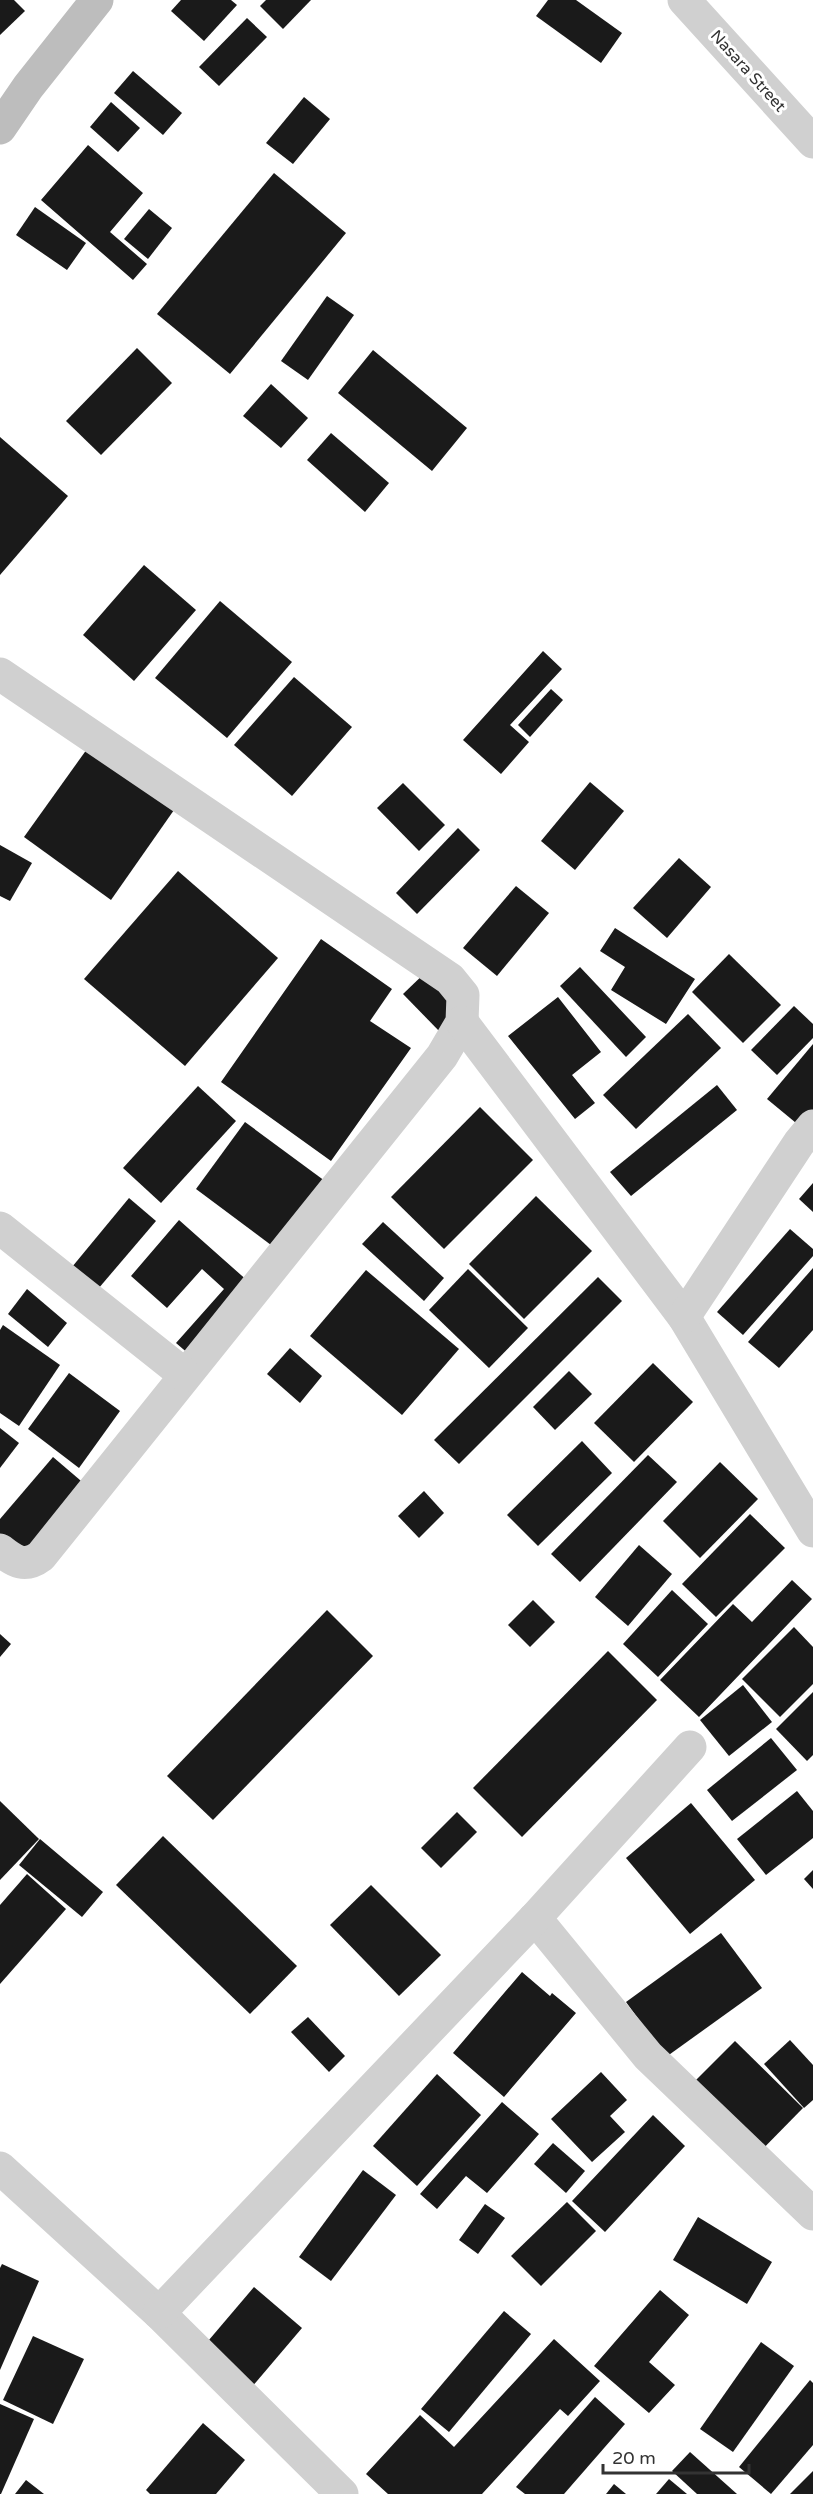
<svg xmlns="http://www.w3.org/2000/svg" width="813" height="2494" font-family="'Varela Round',sans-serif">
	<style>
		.building { fill: #1a1a1a }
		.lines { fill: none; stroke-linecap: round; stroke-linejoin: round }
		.street { stroke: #d0d0d0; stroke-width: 33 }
		.secondary { stroke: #bdbdbd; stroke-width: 33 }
		.labels { text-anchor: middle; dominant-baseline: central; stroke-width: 6; stroke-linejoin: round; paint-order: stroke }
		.street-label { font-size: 16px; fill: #333; stroke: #fff }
	</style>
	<rect width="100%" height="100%" fill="#fff"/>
	<g class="building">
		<path d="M0 0H14L25 11 0 35Z"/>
		<path d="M181 0H231L237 5 204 41 171 11Z"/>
		<path d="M266 0H311L283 29 260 6Z"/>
		<path d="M548 0H576L622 33 601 63 536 16Z"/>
		<path d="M247 18 267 37 219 86 199 67Z"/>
		<path d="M133 71 182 113 163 135 114 93Z"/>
		<path d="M304 97 330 119 293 164 266 143Z"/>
		<path d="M111 102 140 128 118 152 90 127Z"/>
		<path d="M88 145 143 193 110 232 147 264 133 280 41 200Z"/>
		<path d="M274 173 346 233 230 374 157 314Z"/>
		<path d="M35 207 86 243 67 270 16 235Z"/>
		<path d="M149 209 172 228 148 259 124 239Z"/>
		<path d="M327 296 354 315 308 380 281 361Z"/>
		<path d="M137 348 172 383 101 455 66 421Z"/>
		<path d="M373 350 467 428 432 471 338 393Z"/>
		<path d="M271 384 308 418 281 448 243 416Z"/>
		<path d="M331 433 389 483 365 512 307 460Z"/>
		<path d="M0 437 68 496 0 575Z"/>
		<path d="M144 565 196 610 134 681 83 635Z"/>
		<path d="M220 601 292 662 227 738 155 678Z"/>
		<path d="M543 651 562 669 510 725 529 742 501 774 463 740Z"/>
		<path d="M294 677 352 727 292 796 234 745Z"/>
		<path d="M551 689 563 700 530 737 518 725Z"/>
		<path d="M87 749 174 810 111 900 24 837Z"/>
		<path d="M590 782 624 811 575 870 541 841Z"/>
		<path d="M403 783 445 825 419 851 377 808Z"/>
		<path d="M458 828 480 850 417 914 396 893Z"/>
		<path d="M0 845 32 863 10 901 0 896Z"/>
		<path d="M679 858 711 887 667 938 633 908Z"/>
		<path d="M178 871 278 958 185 1066 84 979Z"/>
		<path d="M516 886 549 913 497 976 463 948Z"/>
		<path d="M615 928 695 979 666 1024 611 990 625 967 600 951Z"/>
		<path d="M321 939 392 989 370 1021 411 1048 331 1161 221 1082Z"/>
		<path d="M729 954 781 1005 743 1043 692 992Z"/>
		<path d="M580 967 646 1037 626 1057 560 986Z"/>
		<path d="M429 969 466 1007 440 1032 403 994Z"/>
		<path d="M558 997 601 1052 572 1075 595 1103 575 1119 508 1036Z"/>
		<path d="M794 1006 813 1024V1038L777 1075 751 1050Z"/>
		<path d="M688 1014 721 1048 636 1129 603 1095Z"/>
		<path d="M813 1044V1137L767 1099Z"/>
		<path d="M717 1085 737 1110 631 1196 610 1172Z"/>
		<path d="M198 1086 236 1121 161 1203 123 1168Z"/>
		<path d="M480 1107 533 1160 444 1249 391 1197Z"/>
		<path d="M245 1122 329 1184 279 1251 196 1189Z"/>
		<path d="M813 1183V1212L799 1199Z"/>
		<path d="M536 1196 592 1251 524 1319 469 1264Z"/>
		<path d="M129 1198 156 1221 98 1289 72 1267Z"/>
		<path d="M179 1220 259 1291 197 1361 176 1343 224 1289 202 1269 167 1308 131 1276Z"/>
		<path d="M383 1222 444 1278 424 1301 362 1244Z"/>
		<path d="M790 1229 813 1249V1256L743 1335 717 1312Z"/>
		<path d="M813 1268V1330L779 1368 748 1342Z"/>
		<path d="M468 1269 528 1328 489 1368 429 1310Z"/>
		<path d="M366 1270 459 1349 402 1415 310 1336Z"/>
		<path d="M598 1277 622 1301 459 1464 434 1440Z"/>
		<path d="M27 1289 67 1323 48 1347 8 1314Z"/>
		<path d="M3 1325 60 1365 19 1426 0 1413V1330Z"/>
		<path d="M290 1348 322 1376 300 1403 267 1374Z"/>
		<path d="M653 1363 693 1402 634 1462 594 1423Z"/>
		<path d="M569 1371 592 1394 555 1430 533 1407Z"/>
		<path d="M69 1373 120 1411 79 1468 28 1429Z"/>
		<path d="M0 1428 19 1443 0 1468Z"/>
		<path d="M582 1441 612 1473 538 1546 507 1515Z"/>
		<path d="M648 1455 677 1482 580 1582 551 1554Z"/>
		<path d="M53 1457 87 1486 17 1567 0 1552V1519Z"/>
		<path d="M720 1462 758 1499 700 1558 663 1521Z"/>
		<path d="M424 1491 444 1513 419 1538 398 1516Z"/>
		<path d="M750 1514 785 1548 716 1617 682 1584Z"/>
		<path d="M639 1545 672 1574 628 1626 595 1597Z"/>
		<path d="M792 1580 812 1599 699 1717 660 1680 733 1604 752 1622Z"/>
		<path d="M672 1590 708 1624 658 1677 623 1644Z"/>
		<path d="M533 1600 555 1622 530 1647 508 1625Z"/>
		<path d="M327 1610 373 1656 213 1820 167 1776Z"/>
		<path d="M794 1627 813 1647V1684L780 1717 742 1679Z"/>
		<path d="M0 1634 11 1644 0 1657Z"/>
		<path d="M608 1651 657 1700 522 1837 473 1788Z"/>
		<path d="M743 1685 772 1722 729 1756 700 1720Z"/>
		<path d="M813 1692V1755L807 1761 776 1729Z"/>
		<path d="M771 1738 797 1770 732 1821 707 1790Z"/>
		<path d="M797 1791 813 1811V1838L766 1875 737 1839Z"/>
		<path d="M0 1801 39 1839 0 1880Z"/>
		<path d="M691 1803 755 1880 690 1934 626 1858Z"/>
		<path d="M457 1812 477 1832 441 1868 421 1848Z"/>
		<path d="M163 1836 297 1966 250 2014 116 1885Z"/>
		<path d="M40 1839 103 1892 82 1917 19 1865Z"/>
		<path d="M813 1870V1889L804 1879Z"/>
		<path d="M27 1874 66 1909 0 1984V1905Z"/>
		<path d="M371 1885 441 1955 399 1996 330 1925Z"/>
		<path d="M721 1933 762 1988 666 2057 626 2002Z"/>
		<path d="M522 1972 550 1996 552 1993 576 2013 504 2097 453 2053Z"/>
		<path d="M308 2017 345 2056 329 2072 291 2032Z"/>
		<path d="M790 2040 813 2065V2100L804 2108 764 2064Z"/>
		<path d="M735 2041 803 2108 755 2157 687 2089Z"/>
		<path d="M601 2072 627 2100 610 2116 625 2132 592 2162 551 2119Z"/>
		<path d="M437 2074 481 2115 417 2186 373 2146Z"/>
		<path d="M502 2102 539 2134 487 2193 466 2176 437 2209 420 2194Z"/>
		<path d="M653 2115 685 2146 605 2232 572 2201Z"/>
		<path d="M553 2143 585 2171 566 2193 534 2164Z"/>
		<path d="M363 2170 396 2195 331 2281 299 2257Z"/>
		<path d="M567 2202 596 2231 541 2286 511 2256Z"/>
		<path d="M485 2204 505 2218 478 2254 459 2240Z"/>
		<path d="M698 2217 772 2262 747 2304 673 2260Z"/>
		<path d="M2 2264 39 2281 0 2370V2268Z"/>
		<path d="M254 2287 302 2328 251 2388 203 2347Z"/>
		<path d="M660 2290 689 2315 649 2362 675 2385 649 2413 594 2366Z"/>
		<path d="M504 2311 531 2334 449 2432 421 2409Z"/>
		<path d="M33 2336 84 2359 53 2424 3 2400Z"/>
		<path d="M554 2339 600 2381 568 2416 560 2409 482 2494H388L366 2474 420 2415 454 2447Z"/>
		<path d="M761 2342 794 2366 733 2452 700 2429Z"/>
		<path d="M810 2380 813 2383V2445L771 2494 739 2467Z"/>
		<path d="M595 2397 625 2424 564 2494H525L516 2487Z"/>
		<path d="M0 2404 34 2419 1 2494H0Z"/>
		<path d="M203 2423 245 2460 216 2494H150L146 2490Z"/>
		<path d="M690 2452 737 2494H697L672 2471Z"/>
		<path d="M813 2471V2494H790Z"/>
		<path d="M669 2479 687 2494H656Z"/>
		<path d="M26 2480 44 2494H15Z"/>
		<path d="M614 2484 626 2494H606Z"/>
	</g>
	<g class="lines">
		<g class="street">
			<path d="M684 0 813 142"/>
			<path d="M0 674 450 979 463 995 462 1022 442 1056 41 1556C25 1568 15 1562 0 1550"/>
			<path d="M462 1022 684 1317 813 1531"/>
			<path d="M0 1228 185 1375"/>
			<path d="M684 1317 799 1143 813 1126"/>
			<path d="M535 1918 648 2056 813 2214"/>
			<path d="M0 2168 159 2313 342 2494"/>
			<path d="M159 2313 535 1918 690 1747"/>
		</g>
		<path class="secondary" d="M0 128 28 87 97 0"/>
	</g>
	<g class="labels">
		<g class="street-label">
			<text transform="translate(748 71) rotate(48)">Nasara Street</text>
		</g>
	</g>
	<path d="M603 2464v9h146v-9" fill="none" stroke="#333333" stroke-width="3"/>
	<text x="612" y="2464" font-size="18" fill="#333333" stroke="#ffffff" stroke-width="4.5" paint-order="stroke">20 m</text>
</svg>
